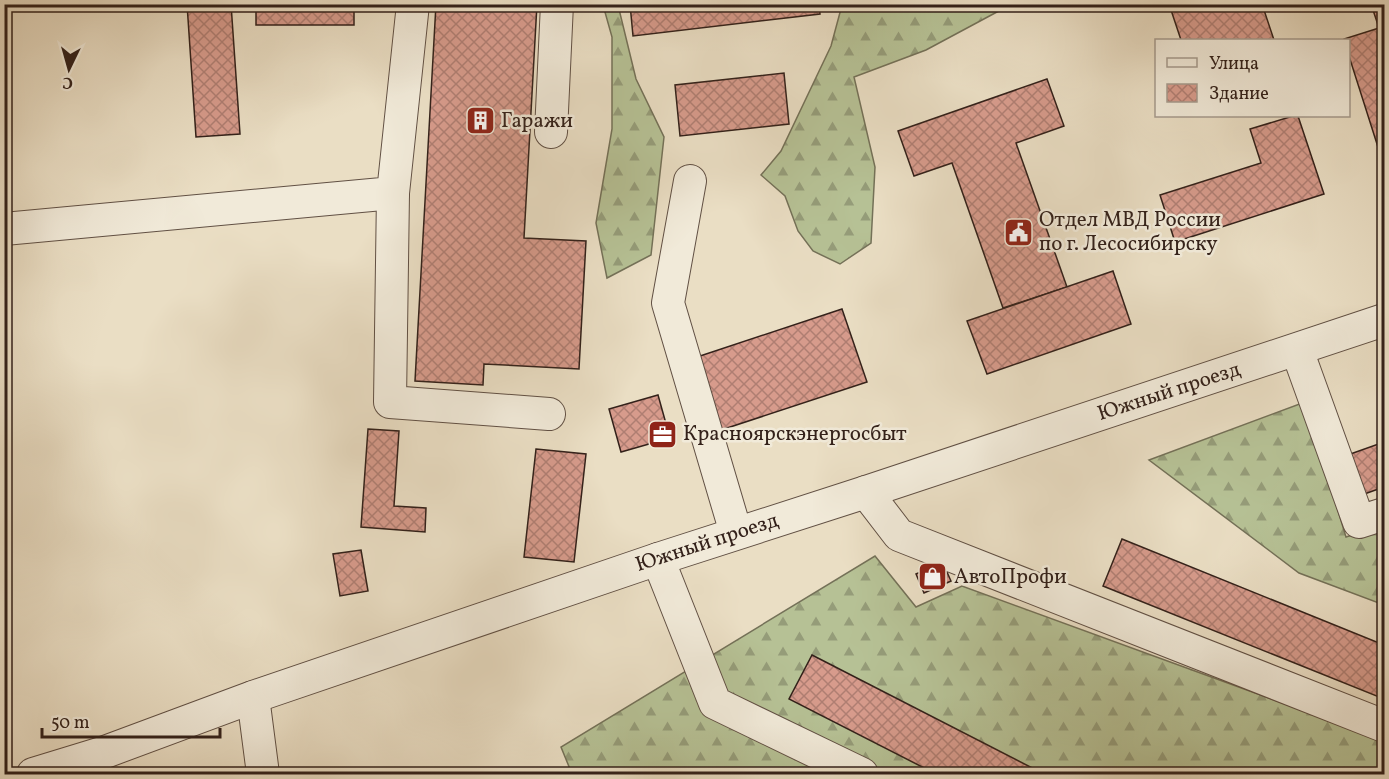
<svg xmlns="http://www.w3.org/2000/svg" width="1389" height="779" font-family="Vollkorn,serif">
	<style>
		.forest { fill: url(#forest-firs); stroke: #747158; stroke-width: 1.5 }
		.building { fill: url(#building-cross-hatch); stroke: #33211a; stroke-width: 1.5 }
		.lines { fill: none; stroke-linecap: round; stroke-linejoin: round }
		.minor-casing { stroke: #615044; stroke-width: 34 }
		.minor { stroke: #f1ead9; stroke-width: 32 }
		.labels { text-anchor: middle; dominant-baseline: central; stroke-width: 5; stroke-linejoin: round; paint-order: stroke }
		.poi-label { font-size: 21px; fill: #33211a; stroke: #f1ead9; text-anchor: start }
		.street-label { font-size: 21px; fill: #33211a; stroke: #f1ead9 }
	</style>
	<defs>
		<pattern id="forest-firs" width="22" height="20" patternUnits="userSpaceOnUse" patternTransform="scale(1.5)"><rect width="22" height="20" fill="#b6c195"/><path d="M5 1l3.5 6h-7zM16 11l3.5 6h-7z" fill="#959c79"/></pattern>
		<pattern id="building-cross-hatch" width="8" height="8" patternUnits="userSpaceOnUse" patternTransform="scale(1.5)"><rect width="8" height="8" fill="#d79b8c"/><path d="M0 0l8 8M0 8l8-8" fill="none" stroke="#af7e72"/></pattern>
	</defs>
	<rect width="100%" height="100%" fill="#eadec4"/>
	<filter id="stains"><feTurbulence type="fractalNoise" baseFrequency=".00333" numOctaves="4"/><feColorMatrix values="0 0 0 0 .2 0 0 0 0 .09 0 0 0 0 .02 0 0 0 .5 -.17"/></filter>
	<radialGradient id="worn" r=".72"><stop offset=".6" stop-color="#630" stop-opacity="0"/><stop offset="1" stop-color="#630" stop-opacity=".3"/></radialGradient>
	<g class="forest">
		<path d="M603 5H618L636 79 664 137 651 255 607 278 596 223 612 129V37Z"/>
		<path d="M842 5H1010L926 50 854 77 875 167 871 243 840 264 813 251 798 231 785 196 761 175 781 151 831 46Z"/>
		<path d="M1305 402 1346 537 1384 525V605L1299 573 1149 460Z"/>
		<path d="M875 556 916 607 962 586 1384 740V774H572L561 747Z"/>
	</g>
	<g class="building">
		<path d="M187 4H231L240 134 196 137Z"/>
		<rect x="256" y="4" width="98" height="21"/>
		<path d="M436 4H537L524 238 586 241 579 369 484 364 483 385 415 381Z"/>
		<path d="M630 4H819L820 14 633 36Z"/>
		<path d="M1169 4H1262L1274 40H1181Z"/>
		<path d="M1371 4H1384V166L1348 53V40H1344V39L1379 28Z"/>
		<path d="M784 73 789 124 680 136 675 85Z"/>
		<path d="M1047 79 1064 126 1016 143 1067 287 1003 308 952 163 914 176 898 131Z"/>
		<path d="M1293 116H1298L1324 194 1175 242 1160 195 1261 163 1250 129Z"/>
		<path d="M1113 271 1131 324 987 374 967 321Z"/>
		<path d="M842 309 867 382 721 430 697 357Z"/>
		<path d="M658 395 670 438 621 452 609 409Z"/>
		<path d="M368 429 399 431 394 506 426 508 425 532 361 527Z"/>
		<path d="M1384 442V487L1356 497 1342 457Z"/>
		<path d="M536 449 586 454 574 562 524 557Z"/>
		<path d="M1122 539 1384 645V699L1103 586Z"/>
		<path d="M361 550 368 591 340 596 333 554Z"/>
		<path d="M943 563 951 581 924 593 916 574Z"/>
		<path d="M812 655 1044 774H936L789 699Z"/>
	</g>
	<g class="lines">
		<defs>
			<g id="minor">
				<path d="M551 132 557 4"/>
				<path d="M690 181 668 303 736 533"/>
				<path d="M393 193 390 402 549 414"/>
				<path d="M4 229 393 193 413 4"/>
				<path d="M1297 350 1359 522 1384 514"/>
				<path d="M866 492 899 535 1384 726"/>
				<path d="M658 559 715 703 862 774"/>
				<path d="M253 697 263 774"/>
				<path d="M33 774 105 752 253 697 658 559 866 492 1384 320"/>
			</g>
		</defs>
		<use href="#minor" class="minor-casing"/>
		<use href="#minor" class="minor"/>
	</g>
	<defs>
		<symbol id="building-square" viewBox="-11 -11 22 22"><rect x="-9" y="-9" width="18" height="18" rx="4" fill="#8f2418" stroke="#f1ead9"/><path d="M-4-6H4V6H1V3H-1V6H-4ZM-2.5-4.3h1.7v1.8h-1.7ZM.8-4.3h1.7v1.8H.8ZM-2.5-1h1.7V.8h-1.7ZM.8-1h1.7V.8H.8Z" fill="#fff"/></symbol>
		<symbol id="civic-square" viewBox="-11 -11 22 22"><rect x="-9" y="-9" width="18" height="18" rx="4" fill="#8f2418" stroke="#f1ead9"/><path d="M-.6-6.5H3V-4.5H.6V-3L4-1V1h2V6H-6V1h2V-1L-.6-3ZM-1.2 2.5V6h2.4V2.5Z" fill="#fff"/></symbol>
		<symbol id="office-square" viewBox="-11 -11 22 22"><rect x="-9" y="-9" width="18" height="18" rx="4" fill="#8f2418" stroke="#f1ead9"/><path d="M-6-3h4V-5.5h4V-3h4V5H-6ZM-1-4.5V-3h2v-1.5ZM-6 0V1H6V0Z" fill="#fff"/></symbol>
		<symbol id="shop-square" viewBox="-11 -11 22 22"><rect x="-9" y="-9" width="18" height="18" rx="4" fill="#8f2418" stroke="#f1ead9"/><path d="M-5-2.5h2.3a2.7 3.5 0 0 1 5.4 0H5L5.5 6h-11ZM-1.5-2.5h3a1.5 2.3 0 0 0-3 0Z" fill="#fff"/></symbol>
	</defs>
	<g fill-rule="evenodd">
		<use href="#building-square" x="464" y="104" width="33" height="33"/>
		<use href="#civic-square" x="1002" y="216" width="33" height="33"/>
		<use href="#office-square" x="646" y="418" width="33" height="33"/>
		<use href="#shop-square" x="916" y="560" width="33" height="33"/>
	</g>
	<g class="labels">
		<g class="poi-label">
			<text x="501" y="121">Гаражи</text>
			<text x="1039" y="220">Отдел МВД России<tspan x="1039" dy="24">по г. Лесосибирску</tspan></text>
			<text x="683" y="434">Красноярскэнергосбыт</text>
			<text x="954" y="577">АвтоПрофи</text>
		</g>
		<g class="street-label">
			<text transform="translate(1169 392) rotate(-18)">Южный проезд</text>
			<text transform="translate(707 543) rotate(-18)">Южный проезд</text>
		</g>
	</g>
	<rect width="1389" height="779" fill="none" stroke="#eadec4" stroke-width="24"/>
	<rect x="6" y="6" width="1377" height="767" fill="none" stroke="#33211a" stroke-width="3"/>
	<rect x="12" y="12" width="1365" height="755" fill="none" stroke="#33211a" stroke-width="1.5"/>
	<rect x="1155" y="39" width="195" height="78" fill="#f1ead9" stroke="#a59a8d" stroke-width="1.5"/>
	<rect x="1167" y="58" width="30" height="9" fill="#f1ead9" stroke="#a59a8d" stroke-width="1.5"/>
	<text x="1209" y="69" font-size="18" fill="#33211a">Улица</text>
	<rect x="1167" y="84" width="30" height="18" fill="url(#building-cross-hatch)" stroke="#a59a8d" stroke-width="1.5"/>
	<text x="1209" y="99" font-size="18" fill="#33211a">Здание</text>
	<g transform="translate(69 69) rotate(185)" stroke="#f1ead9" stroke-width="4.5" paint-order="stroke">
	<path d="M0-4.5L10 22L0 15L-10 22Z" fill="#33211a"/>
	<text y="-9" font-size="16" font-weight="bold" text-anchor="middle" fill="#33211a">С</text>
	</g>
	<path d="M42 728v9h178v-9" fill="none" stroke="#33211a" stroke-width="3"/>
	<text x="51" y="728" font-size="18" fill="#33211a" stroke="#f1ead9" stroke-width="4.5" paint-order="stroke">50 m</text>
	<rect width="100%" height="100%" filter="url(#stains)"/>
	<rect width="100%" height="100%" fill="url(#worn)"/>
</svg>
